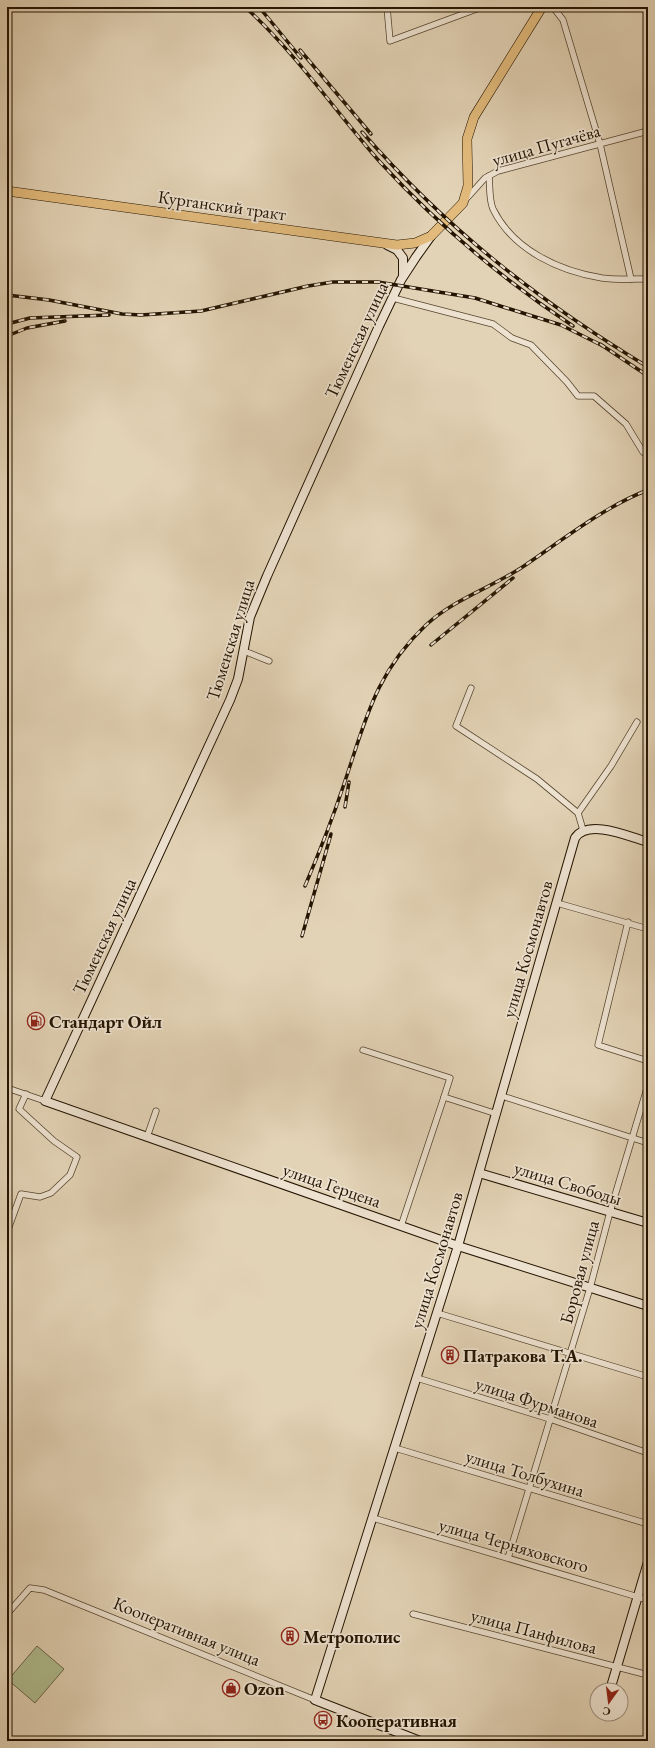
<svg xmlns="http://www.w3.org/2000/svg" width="655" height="1748" font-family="'EB Garamond',serif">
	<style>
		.green { fill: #b0bd91; stroke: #6a6849 }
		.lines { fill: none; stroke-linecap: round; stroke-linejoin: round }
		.street-casing { stroke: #54442e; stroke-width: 7 }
		.secondary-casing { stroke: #241401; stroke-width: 10 }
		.primary-casing { stroke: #241401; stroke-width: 10 }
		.street { stroke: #ede2d0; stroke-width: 5.5 }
		.secondary { stroke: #ede2d0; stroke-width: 8 }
		.primary { stroke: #e2ba7b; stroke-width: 9 }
		.rail-casing { stroke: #241401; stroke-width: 3.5 }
		.rail { stroke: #ede2d0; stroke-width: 2; stroke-dasharray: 6; stroke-linecap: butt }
		.labels { text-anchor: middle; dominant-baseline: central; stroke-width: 3.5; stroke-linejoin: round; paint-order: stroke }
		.street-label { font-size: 18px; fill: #241401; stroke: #ede2d0 }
		.poi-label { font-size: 18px; font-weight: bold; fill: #241401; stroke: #ede2d0; text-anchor: start }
	</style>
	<rect width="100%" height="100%" fill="#e3d3b6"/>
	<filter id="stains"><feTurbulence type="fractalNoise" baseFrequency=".005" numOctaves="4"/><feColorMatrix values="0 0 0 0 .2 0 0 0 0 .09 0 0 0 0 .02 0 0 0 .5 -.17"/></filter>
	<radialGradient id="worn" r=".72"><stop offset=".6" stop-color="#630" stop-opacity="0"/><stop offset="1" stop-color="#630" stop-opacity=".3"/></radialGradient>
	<path class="green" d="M37 1646 64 1669 35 1703 8 1680Z"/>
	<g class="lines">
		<defs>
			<g id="street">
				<path d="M387 7 390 41 482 7"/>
				<path d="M553 7 563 20 600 144 631 279"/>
				<path d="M489 176C490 186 489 200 493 209 513 250 559 271 602 278 617 280 633 279 648 279"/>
				<path d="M467 198 485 178 498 171 648 131"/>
				<path d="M393 298 493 324 512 338 531 345 567 382 578 396H594L626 424 643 452"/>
				<path d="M244 651 269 661"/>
				<path d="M471 688 456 726 537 779 578 813"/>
				<path d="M583 830 578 813 611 766 637 722"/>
				<path d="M557 903 648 929"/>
				<path d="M628 922 598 1045 648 1061"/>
				<path d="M363 1050 450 1078 444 1097"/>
				<path d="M7 1088 45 1101"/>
				<path d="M502 1096 648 1143"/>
				<path d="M147 1137 156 1111"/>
				<path d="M401 1226 444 1097 497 1114"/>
				<path d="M7 1232 21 1194 40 1197 51 1193 70 1175 77 1157 54 1141 19 1109 26 1094"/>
				<path d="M437 1313 648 1377"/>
				<path d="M417 1378 550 1419 648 1453"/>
				<path d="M395 1448 648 1524"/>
				<path d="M373 1518 648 1600"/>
				<path d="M508 1558 590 1288 610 1212 648 1085"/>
				<path d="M7 1614 30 1588 44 1590 315 1700"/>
				<path d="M413 1614 648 1675"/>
			</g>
			<g id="secondary">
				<path d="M431 236 416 257 401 280 379 326 267 576 250 617 238 679 230 700 45 1101 458 1246 648 1306"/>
				<path d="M387 245 397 250 403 258V275"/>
				<path d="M479 1173 648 1223"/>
				<path d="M610 1690 648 1562"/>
				<path d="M420 1741 315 1700 458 1246 575 838C588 818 630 837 648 842"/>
			</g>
			<path id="primary" d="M7 191 397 245 415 243 431 236 463 203 468 186 467 139 474 117 542 7"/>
		</defs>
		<use href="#street" class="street-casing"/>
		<use href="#secondary" class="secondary-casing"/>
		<use href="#primary" class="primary-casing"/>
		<use href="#street" class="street"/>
		<use href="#secondary" class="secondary"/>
		<use href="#primary" class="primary"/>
		<defs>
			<g id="rail">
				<path d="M245 7C296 53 335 111 380 162 438 225 502 279 573 326"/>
				<path d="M259 7 301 58"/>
				<path d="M300 50 371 134"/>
				<path d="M362 132C448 230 537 300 648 367"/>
				<path d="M7 295 49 300 122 314 141 315 201 311 308 286 333 282H378L475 298 497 305 561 325 603 346"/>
				<path d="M7 324 30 318 109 315"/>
				<path d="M7 336 27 328 65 321"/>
				<path d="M600 344 648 376"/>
				<path d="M431 645 513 578"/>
				<path d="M345 807 349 782"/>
				<path d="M305 886C319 853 332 820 343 787 365 723 374 674 426 625 454 599 493 587 524 566 561 541 607 505 648 490"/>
				<path d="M302 936 331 834"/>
			</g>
		</defs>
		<use href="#rail" class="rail-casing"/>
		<use href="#rail" class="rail"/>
	</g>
	<defs>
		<symbol id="fuel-ring" viewBox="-11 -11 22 22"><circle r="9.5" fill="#ede2d0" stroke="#8f2418" stroke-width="1.5"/><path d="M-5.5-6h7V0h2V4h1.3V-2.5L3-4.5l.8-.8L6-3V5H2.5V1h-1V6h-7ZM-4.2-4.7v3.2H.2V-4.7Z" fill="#8f2418"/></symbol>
		<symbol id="building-ring" viewBox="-11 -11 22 22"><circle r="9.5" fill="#ede2d0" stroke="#8f2418" stroke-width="1.5"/><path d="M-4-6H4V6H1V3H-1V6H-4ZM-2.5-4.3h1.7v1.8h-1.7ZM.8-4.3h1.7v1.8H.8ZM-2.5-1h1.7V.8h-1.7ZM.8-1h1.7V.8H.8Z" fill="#8f2418"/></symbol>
		<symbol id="shop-ring" viewBox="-11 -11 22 22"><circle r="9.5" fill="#ede2d0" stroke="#8f2418" stroke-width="1.5"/><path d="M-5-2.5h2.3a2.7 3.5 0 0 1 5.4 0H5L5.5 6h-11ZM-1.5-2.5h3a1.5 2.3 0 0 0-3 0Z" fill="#8f2418"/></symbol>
		<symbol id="bus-ring" viewBox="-11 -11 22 22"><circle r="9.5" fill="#ede2d0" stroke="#8f2418" stroke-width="1.5"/><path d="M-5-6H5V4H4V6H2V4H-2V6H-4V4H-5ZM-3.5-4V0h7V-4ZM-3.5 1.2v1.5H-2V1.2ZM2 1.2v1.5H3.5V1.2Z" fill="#8f2418"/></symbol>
	</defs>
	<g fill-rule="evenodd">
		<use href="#fuel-ring" x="26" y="1011" width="20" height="20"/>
		<use href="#building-ring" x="440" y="1345" width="20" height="20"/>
		<use href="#building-ring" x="280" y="1626" width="20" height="20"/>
		<use href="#shop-ring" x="221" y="1678" width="20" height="20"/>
		<use href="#bus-ring" x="313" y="1710" width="20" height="20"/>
	</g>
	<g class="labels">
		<g class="street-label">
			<text transform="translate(546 145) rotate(-16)">улица Пугачёва</text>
			<text transform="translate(222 205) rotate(8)">Курганский тракт</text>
			<text transform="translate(356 340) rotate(-65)">Тюменская улица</text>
			<text transform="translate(230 640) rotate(-73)">Тюменская улица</text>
			<text transform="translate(104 936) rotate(-65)">Тюменская улица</text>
			<text transform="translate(527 949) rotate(-74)">улица Космонавтов</text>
			<text transform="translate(568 1183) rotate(17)">улица Свободы</text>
			<text transform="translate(332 1185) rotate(19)">улица Герцена</text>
			<text transform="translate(436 1260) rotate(-73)">улица Космонавтов</text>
			<text transform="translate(579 1272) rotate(-75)">Боровая улица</text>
			<text transform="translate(537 1402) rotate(18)">улица Фурманова</text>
			<text transform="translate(525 1473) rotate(17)">улица Толбухина</text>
			<text transform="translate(514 1545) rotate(16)">улица Черняховского</text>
			<text transform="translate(187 1631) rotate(22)">Кооперативная улица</text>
			<text transform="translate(534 1631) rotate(15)">улица Панфилова</text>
		</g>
		<g class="poi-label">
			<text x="49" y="1021">Стандарт Ойл</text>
			<text x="463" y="1355">Патракова Т.А.</text>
			<text x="303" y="1636">Метрополис</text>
			<text x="244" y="1688">Ozon</text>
			<text x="336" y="1720">Кооперативная</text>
		</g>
	</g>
	<rect width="655" height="1748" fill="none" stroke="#e3d3b6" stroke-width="24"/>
	<rect x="8" y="8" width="639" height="1732" fill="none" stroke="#241401" stroke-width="2"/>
	<rect x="12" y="12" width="631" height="1724" fill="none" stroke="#241401"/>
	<g transform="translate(609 1702) rotate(194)"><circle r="19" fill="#ede2d0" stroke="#9d907d"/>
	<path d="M0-3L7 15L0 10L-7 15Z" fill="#8f2418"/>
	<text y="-6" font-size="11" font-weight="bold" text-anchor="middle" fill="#241401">С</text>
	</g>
	<rect width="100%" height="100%" filter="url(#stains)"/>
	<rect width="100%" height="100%" fill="url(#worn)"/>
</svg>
